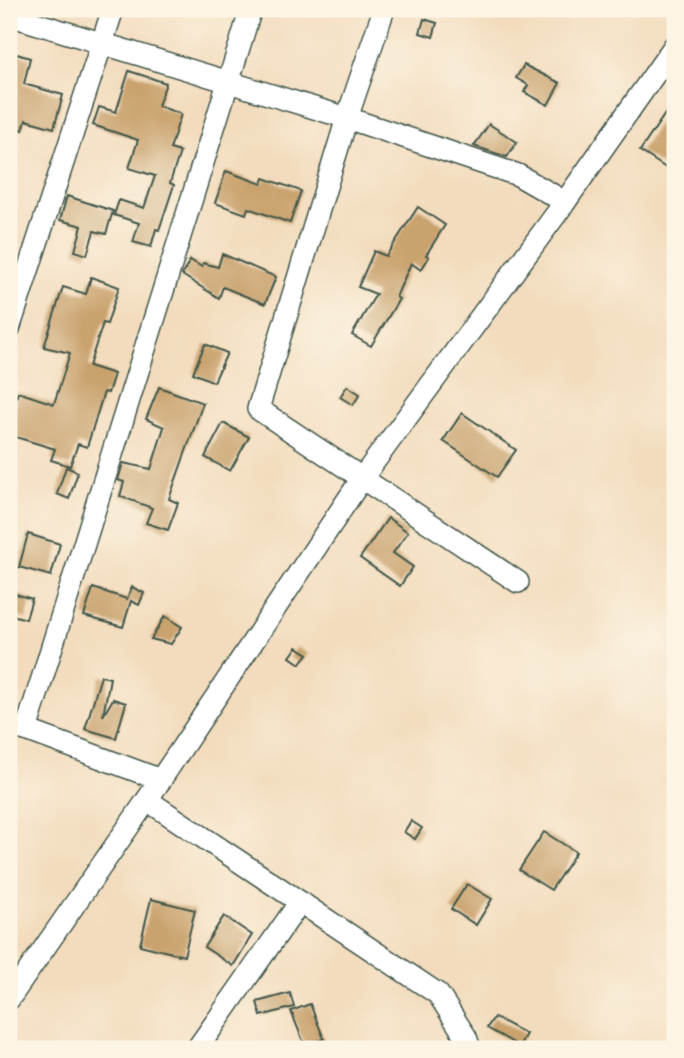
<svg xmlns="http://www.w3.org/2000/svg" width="684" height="1058" font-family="Dekko,sans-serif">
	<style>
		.building { fill: #c9a26d }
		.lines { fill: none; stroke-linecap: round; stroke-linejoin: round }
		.minor-casing { stroke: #3f5549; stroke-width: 24 }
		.minor { stroke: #fff; stroke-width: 21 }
	</style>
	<rect width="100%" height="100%" fill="#fcf5e5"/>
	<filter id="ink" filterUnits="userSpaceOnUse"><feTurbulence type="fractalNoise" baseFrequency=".0143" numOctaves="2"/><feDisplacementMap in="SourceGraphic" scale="14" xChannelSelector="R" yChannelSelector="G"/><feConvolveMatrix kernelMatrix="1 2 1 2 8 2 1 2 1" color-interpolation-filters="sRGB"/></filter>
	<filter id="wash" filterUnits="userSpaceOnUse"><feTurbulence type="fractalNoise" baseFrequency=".00686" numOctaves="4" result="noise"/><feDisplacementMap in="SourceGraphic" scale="28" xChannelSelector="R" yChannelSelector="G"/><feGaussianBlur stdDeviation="1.57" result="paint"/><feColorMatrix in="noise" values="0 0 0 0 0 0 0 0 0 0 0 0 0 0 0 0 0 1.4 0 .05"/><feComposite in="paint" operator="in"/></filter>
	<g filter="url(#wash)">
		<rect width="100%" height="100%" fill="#f3dcbd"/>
		<g id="blocks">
			<g class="building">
				<path d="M424 19 437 23 433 37 420 33Z"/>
				<path d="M17 54 30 58 24 84 63 95 54 128 26 120 23 130 9 126V82Z"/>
				<path d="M524 65 560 83 548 105 524 92 528 85 516 78Z"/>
				<path d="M129 71 166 83 158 106 181 114 170 149 180 152 170 183 174 185 159 230 156 229 151 247 133 242 139 223 114 215 119 200 144 208 155 176 129 168 138 140 93 125 99 107 116 112Z"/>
				<path d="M675 99V174L640 151Z"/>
				<path d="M489 124 517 142 507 157 474 146Z"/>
				<path d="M226 171 262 184 264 178 301 191 290 223 248 208 246 214 215 203Z"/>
				<path d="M67 196 113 211 106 234 94 231 87 255 75 251 82 226 60 220Z"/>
				<path d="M418 207 445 225 426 255 429 257 421 270 411 263 396 297 399 299 371 346 352 335 376 294 358 287 374 251 386 256Z"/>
				<path d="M222 254 276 277 265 304 223 287 219 298 182 275 190 260 202 267 203 263 218 267Z"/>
				<path d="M91 277 119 287 107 324 103 323 89 366 114 374 108 393 104 392 87 447 78 444 70 466 51 460 55 449 9 435V420L18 392 54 404 70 353 44 347 63 287 86 294Z"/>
				<path d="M205 344 227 353 214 382 193 373Z"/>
				<path d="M347 386 360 394 353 405 340 397Z"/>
				<path d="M159 387 203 403 169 499 178 503 168 530 146 523 152 508 120 496 124 482 118 480 123 463 151 469 164 427 146 419Z"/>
				<path d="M462 413 516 450 497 477 443 441Z"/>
				<path d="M223 423 249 437 230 471 205 457Z"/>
				<path d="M66 467 78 472 69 499 57 494Z"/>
				<path d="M388 518 408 532 393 553 413 567 400 586 360 558Z"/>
				<path d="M28 534 60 544 51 576 19 567Z"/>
				<path d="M132 587 144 593 139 605 131 601 123 627 84 616 93 588 127 599Z"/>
				<path d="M9 592 32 599 26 619 9 614Z"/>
				<path d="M165 616 182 627 171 644 151 639Z"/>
				<path d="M297 647 308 654 300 664 290 657Z"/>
				<path d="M101 676 110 678 103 716 113 699 126 703 116 738 85 729Z"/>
				<path d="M411 821 422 828 415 839 404 832Z"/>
				<path d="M544 832 576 852 551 890 519 870Z"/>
				<path d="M467 884 492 899 476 925 451 909Z"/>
				<path d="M151 899 195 910 184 956 140 945Z"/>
				<path d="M224 916 252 935 233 966 204 947Z"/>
				<path d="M290 993 294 1007 261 1016 257 1002Z"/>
				<path d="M310 1004 324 1039 305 1046 291 1011Z"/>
				<path d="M494 1017 526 1034 519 1046 487 1028Z"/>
			</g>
		</g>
	</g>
	<g filter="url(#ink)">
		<use href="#blocks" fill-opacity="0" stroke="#3f5549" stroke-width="2"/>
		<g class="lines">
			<defs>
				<g id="minor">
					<path d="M384 9 347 118 258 409 518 582"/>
					<path d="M9 15 347 118 518 175 565 202"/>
					<path d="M9 329 113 9"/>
					<path d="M9 726 26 730 161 780"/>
					<path d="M26 730 251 9"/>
					<path d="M147 800 438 994 466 1037 470 1049"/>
					<path d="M9 999 147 800 363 477 565 202 675 45"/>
					<path d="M197 1049 300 902"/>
				</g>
			</defs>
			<use href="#minor" class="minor-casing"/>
			<use href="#minor" class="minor"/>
		</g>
	</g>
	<rect width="684" height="1058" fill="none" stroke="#fcf5e5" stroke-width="35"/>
</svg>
